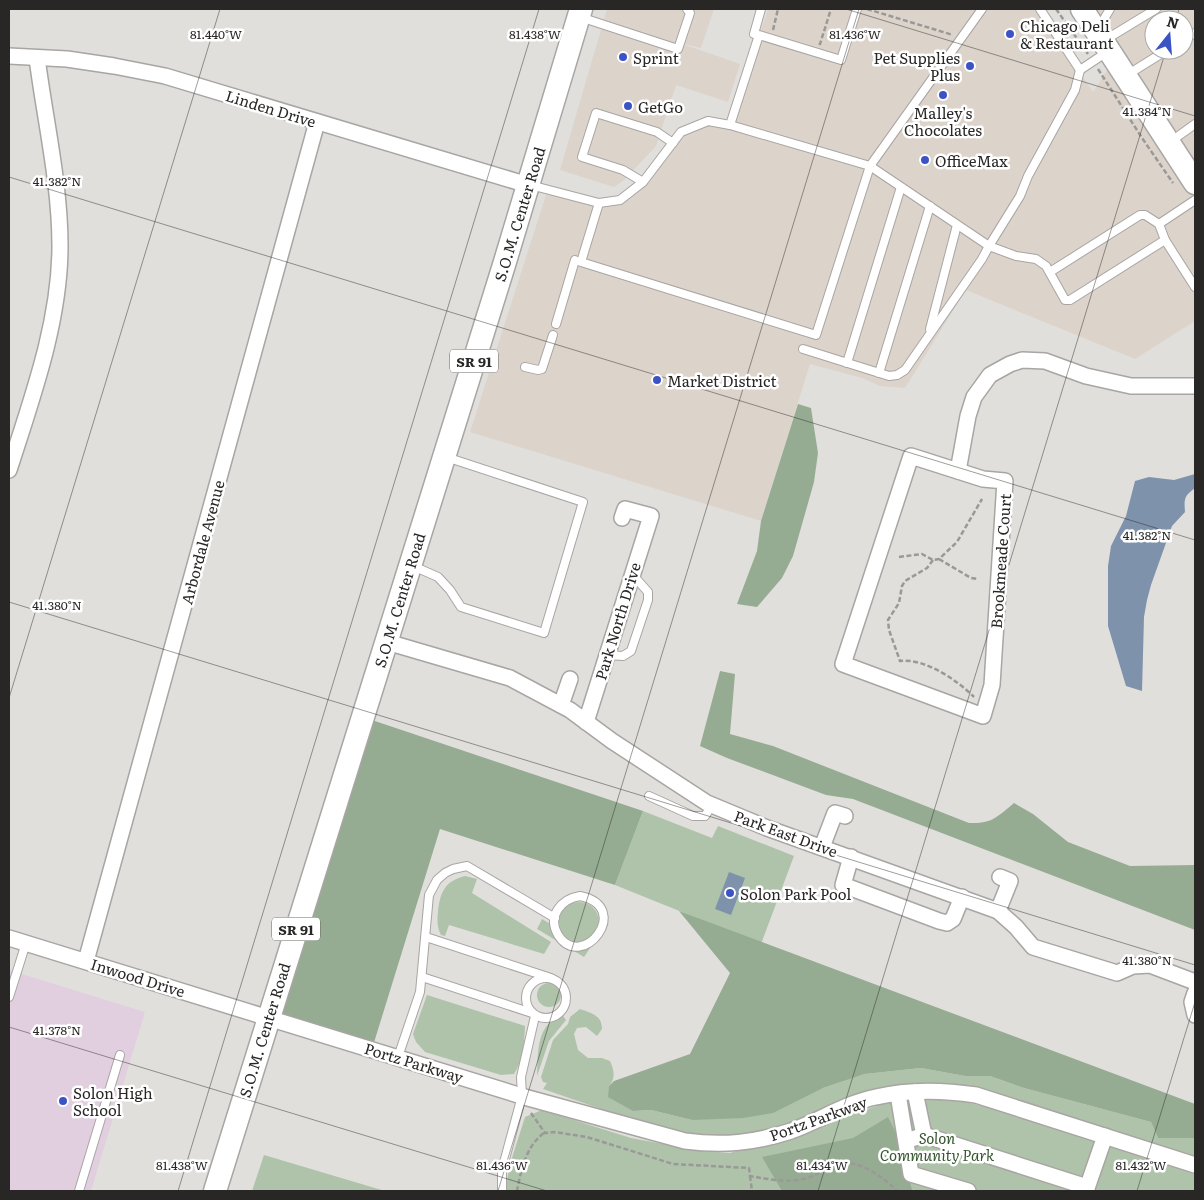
<svg xmlns="http://www.w3.org/2000/svg" width="1204" height="1200" font-family="Literata,serif">
	<style>
		.built { fill: #dcd3cb; fill-rule: evenodd }
		.education { fill: #e1cfe0 }
		.green { fill: #aec3aa }
		.forest { fill: #96ac92 }
		.water { fill: #7e92ac }
		.lines { fill: none; stroke-linecap: round; stroke-linejoin: round }
		.service-casing { stroke: #a8a5a3; stroke-width: 10 }
		.minor-casing { stroke: #a8a5a3; stroke-width: 18 }
		.primary-casing { stroke: #a8a5a3; stroke-width: 25 }
		.path { stroke: #9a9997; stroke-width: 2.5; stroke-dasharray: 5 2.5; stroke-linecap: butt }
		.service { stroke: #fff; stroke-width: 8 }
		.minor { stroke: #fff; stroke-width: 15 }
		.primary { stroke: #fff; stroke-width: 22 }
		.ticks { fill: none; stroke: #282726; stroke-width: 1; stroke-opacity: 0.45 }
		.poi-dot { fill: #3c53c6; stroke: #fff; stroke-width: 2 }
		.labels { text-anchor: middle; dominant-baseline: central; stroke-width: 5; stroke-linejoin: round; paint-order: stroke }
		.shield { fill: #fff; stroke: #686867; stroke-width: 1 }
		.shield-label { font-size: 14px; font-weight: bold; fill: #282726 }
		.poi-label { font-size: 15px; fill: #282726; stroke: #fff; text-anchor: start }
		.street-label { font-size: 15px; fill: #282726; stroke: #fff }
		.park-label { font-size: 15px; font-style: italic; fill: #35562f; stroke: #fff }
		.ticks-label { font-size: 12px; text-anchor: middle; fill: #282726; stroke: #fff; stroke-width: 5; stroke-linejoin: round; paint-order: stroke }
	</style>
	<rect width="100%" height="100%" fill="#e1dfdc"/>
	<g class="built">
		<path d="M607 9H714L701 48 677 42 740 64 728 102 676 85 656 146 624 180 614 187 560 170Z"/>
		<path d="M768 9H1038L1093 92 1115 58 1082 9H1195V321L1135 359 966 290 905 388 880 386 862 378 810 364 761 521 470 432 546 195 599 203 620 200 643 182 681 132 708 121 730 125ZM1154 20H1184V50H1154Z"/>
	</g>
	<path class="education" d="M9 970 145 1012 91 1191H9Z"/>
	<g class="green">
		<path d="M643 811 712 838 718 826 794 856 761 944 615 885Z"/>
		<path d="M465 876 477 879 472 893 551 942 544 954 449 925 445 936 441 935C437 927 437 921 438 912 440 892 445 881 465 876Z"/>
		<circle cx="579" cy="922" r="20"/>
		<path d="M542 919 552 925 562 943 592 945 584 957 537 929Z"/>
		<circle cx="549" cy="995" r="12"/>
		<path d="M427 995 525 1026C524 1044 524 1059 514 1074L501 1075 425 1052 416 1042 413 1034Z"/>
		<path d="M580 1009C591 1013 602 1015 602 1029L597 1036 586 1027 577 1028 574 1034 578 1050 588 1058H602L610 1061C614 1070 616 1078 609 1086L633 1111 651 1110 692 1120 823 1088 865 1074 921 1068 965 1076H990L1024 1088 1151 1122 1158 1138H1195V1157L979 1088 941 1083 901 1085 858 1095 798 1121 763 1131 735 1136H705L668 1132 543 1089 547 1083 543 1082 541 1077 553 1040 568 1024 570 1017Z"/>
		<path d="M563 1016 566 1020 549 1041 537 1076C538 1059 536 1032 552 1021 555 1019 560 1018 563 1016Z"/>
		<path d="M951 1099 1006 1111 1195 1174V1191H505L510 1164 525 1117 542 1110 631 1138 701 1151 730 1153 889 1102Z"/>
		<path d="M264 1155 385 1191H252Z"/>
	</g>
	<g class="forest">
		<path d="M798 404 811 408 818 453 814 482 793 556 782 578 757 607 737 604 757 551 761 521Z"/>
		<path d="M720 671 735 674 730 734 773 746 969 823C992 824 997 817 1014 803L1033 814 1068 842 1130 866 1195 865V930L853 799 826 795 727 758 700 746Z"/>
		<path d="M363 717 643 811 615 885 440 829 372 1049 268 1017Z"/>
		<path d="M679 911 1195 1104V1138H1158L1151 1122 1024 1088 990 1076H965L921 1068 865 1074 823 1088 773 1113 743 1118 692 1120 651 1110 633 1111 608 1097 609 1086 614 1081 690 1054 730 973Z"/>
		<path d="M888 1117 898 1137 912 1190 915 1191H782L762 1157 853 1138Z"/>
	</g>
	<g class="water">
		<path d="M1195 474V488C1184 496 1184 499 1185 512L1172 526 1151 585 1147 600 1144 617 1142 691 1126 686 1108 626V566L1111 546 1126 516 1135 481 1149 477 1174 480Z"/>
		<path d="M729 872 745 878 731 915 715 909Z"/>
	</g>
	<g class="lines">
		<defs>
			<g id="service">
				<path d="M1040 9 1080 70"/>
				<path d="M580 17 678 49 690 13 687 9"/>
				<path d="M1098 29 1110 9"/>
				<path d="M754 34 761 9"/>
				<path d="M1105 40 1156 9"/>
				<path d="M1184 40 1195 33"/>
				<path d="M1127 75 1167 50"/>
				<path d="M730 125 759 35 841 60 857 9"/>
				<path d="M1170 142 1195 124"/>
				<path d="M643 182 623 170 582 157 596 113 657 132 673 143"/>
				<path d="M530 185 599 203 620 200 643 182 681 132 708 121 730 125 870 166 982 9"/>
				<path d="M599 203 581 262 816 335 870 166 989 246 1020 196 1028 176 1075 90 1080 70 1107 52"/>
				<path d="M1165 240 1195 287"/>
				<path d="M1050 272 1140 215H1145L1159 224"/>
				<path d="M556 324 575 260"/>
				<path d="M930 329 957 225"/>
				<path d="M803 349 889 376 897 375 905 370 982 259 989 246 1016 256 1036 259 1046 266 1065 300H1070L1165 240 1159 224 1195 200"/>
				<path d="M847 363 901 187"/>
				<path d="M525 367 538 370 542 369 553 335"/>
				<path d="M879 373 930 206"/>
				<path d="M413 566 438 577 450 590 461 607 544 633 583 502 446 457"/>
				<path d="M607 655 623 656 631 651 648 600V592L632 574"/>
				<path d="M649 796 693 816H705L712 805"/>
				<path d="M580 896C634 907 582 973 558 935 547 916 561 899 580 896Z"/>
				<path d="M426 937 551 978"/>
				<path d="M422 977 532 1013"/>
				<circle cx="546" cy="998" r="20"/>
				<path d="M9 997 26 943"/>
				<path d="M398 1057 420 992 429 895 437 880 445 873 453 869 467 866 555 918"/>
				<path d="M79 1191 120 1055"/>
				<path d="M502 1191V1170L522 1096 521 1077 535 1016"/>
			</g>
			<g id="minor">
				<path d="M9 56 67 59 114 66 165 76 528 185"/>
				<path d="M911 456 983 479 1005 481 992 685 983 716 843 664Z"/>
				<path d="M9 470C32 398 60 322 60 246 60 183 45 120 37 58"/>
				<path d="M958 471 968 416 974 397 990 375 1010 364 1022 360 1045 361 1086 376 1131 386H1195"/>
				<path d="M387 642 510 678 570 710 612 741 707 803 767 828 998 911 1016 927 1033 947 1117 973 1133 966 1150 965 1195 982"/>
				<path d="M561 705 570 679"/>
				<path d="M586 722 651 516 625 509 622 518"/>
				<path d="M822 847 835 813 845 816"/>
				<path d="M851 857 843 885 939 921 947 923 953 919 962 897"/>
				<path d="M998 911 1010 881 1000 877"/>
				<path d="M9 938 528 1098 685 1141C723 1146 754 1143 791 1131 819 1121 846 1103 876 1097 909 1089 943 1090 976 1095L1195 1165"/>
				<path d="M86 961 317 122"/>
				<path d="M1195 993 1192 1002 1195 1015"/>
				<path d="M915 1092 924 1135"/>
				<path d="M898 1094 911 1174 968 1191"/>
				<path d="M906 1141 924 1135 1087 1187"/>
				<path d="M1086 1191 1105 1136"/>
			</g>
			<g id="primary">
				<path d="M1082 9 1195 183"/>
				<path d="M215 1191 504 265 581 9"/>
			</g>
		</defs>
		<use href="#service" class="service-casing"/>
		<use href="#minor" class="minor-casing"/>
		<use href="#primary" class="primary-casing"/>
		<g class="path">
			<path d="M867 9 953 35"/>
			<path d="M1056 9 1088 54"/>
			<path d="M773 30 778 9"/>
			<path d="M819 43 820 44 831 9"/>
			<path d="M1098 69 1142 138 1173 183"/>
			<path d="M899 557 922 554 933 560 939 559 957 542 982 499"/>
			<path d="M939 559 971 578 978 579"/>
			<path d="M933 560 927 568 905 581 902 586 899 603 888 620 889 630 900 661C925 658 957 680 974 697"/>
			<path d="M531 1113 545 1133 554 1132 587 1137 673 1164 749 1168 750 1176C767 1179 787 1183 804 1179 815 1176 825 1169 836 1165 857 1157 883 1177 897 1191"/>
			<path d="M750 1176 752 1191"/>
			<path d="M517 1191C521 1170 526 1146 544 1133"/>
		</g>
		<use href="#service" class="service"/>
		<use href="#minor" class="minor"/>
		<use href="#primary" class="primary"/>
	</g>
	<path class="ticks" d="M846 9 1195 116M1176 20 1179 9M9 177 1195 540M9 602 1195 965M9 698 220 9M9 1027 547 1191M178 1191 539 9M498 1191 859 9M818 1191 1166 50M1137 1191 1195 1002"/>
	<g class="poi-dot">
		<circle cx="1010" cy="34" r="5"/>
		<circle cx="623" cy="57" r="5"/>
		<circle cx="970" cy="66" r="5"/>
		<circle cx="943" cy="95" r="5"/>
		<circle cx="628" cy="106" r="5"/>
		<circle cx="925" cy="160" r="5"/>
		<circle cx="657" cy="380" r="5"/>
		<circle cx="730" cy="893" r="5"/>
		<circle cx="63" cy="1101" r="5"/>
	</g>
	<g class="labels">
		<g class="shield">
			<rect x="450" y="349.5" width="48" height="23" rx="4"/>
			<rect x="272" y="917.5" width="48" height="23" rx="4"/>
		</g>
		<g class="shield-label">
			<text x="474" y="361">SR 91</text>
			<text x="296" y="929">SR 91</text>
		</g>
		<g class="poi-label">
			<text x="1020" y="25">Chicago Deli<tspan x="1020" dy="17">&amp; Restaurant</tspan></text>
			<text x="633" y="57">Sprint</text>
			<text x="960" y="57" text-anchor="end">Pet Supplies<tspan x="960" dy="17">Plus</tspan></text>
			<text x="638" y="106">GetGo</text>
			<text x="943" y="112" text-anchor="middle">Malley's<tspan x="943" dy="17">Chocolates</tspan></text>
			<text x="935" y="160">OfficeMax</text>
			<text x="667" y="380">Market District</text>
			<text x="740" y="893">Solon Park Pool</text>
			<text x="73" y="1092">Solon High<tspan x="73" dy="17">School</tspan></text>
		</g>
		<g class="street-label">
			<text transform="translate(271 108) rotate(17)">Linden Drive</text>
			<text transform="translate(519 214) rotate(-73)">S.O.M. Center Road</text>
			<text transform="translate(202 542) rotate(-75)">Arbordale Avenue</text>
			<text transform="translate(1000 561) rotate(-86)">Brookmeade Court</text>
			<text transform="translate(399 600) rotate(-73)">S.O.M. Center Road</text>
			<text transform="translate(617 621) rotate(-73)">Park North Drive</text>
			<text transform="translate(786 833) rotate(20)">Park East Drive</text>
			<text transform="translate(138 977) rotate(17)">Inwood Drive</text>
			<text transform="translate(264 1030) rotate(-73)">S.O.M. Center Road</text>
			<text transform="translate(414 1062) rotate(17)">Portz Parkway</text>
			<text transform="translate(818 1118) rotate(-20)">Portz Parkway</text>
		</g>
		<g class="park-label">
			<text x="937" y="1137">Solon<tspan x="937" dy="17">Community Park</tspan></text>
		</g>
	</g>
	<g class="ticks-label">
		<text x="216" y="39">81.440°W</text>
		<text x="535" y="39">81.438°W</text>
		<text x="855" y="39">81.436°W</text>
		<text x="1147" y="116">41.384°N</text>
		<text x="57" y="186">41.382°N</text>
		<text x="1147" y="540">41.382°N</text>
		<text x="57" y="610">41.380°N</text>
		<text x="1147" y="965">41.380°N</text>
		<text x="57" y="1035">41.378°N</text>
		<text x="182" y="1170">81.438°W</text>
		<text x="502" y="1170">81.436°W</text>
		<text x="822" y="1170">81.434°W</text>
		<text x="1141" y="1170">81.432°W</text>
	</g>
	<rect width="1204" height="1200" fill="none" stroke="#282726" stroke-width="20"/>
	<g transform="translate(1169 35) rotate(17)"><circle r="24" fill="#ffffff" stroke="#a9a9a8"/>
	<path d="M0-4L9 19L0 12L-9 19Z" fill="#3c53c6"/>
	<text y="-8" font-size="14" font-weight="bold" text-anchor="middle" fill="#282726">N</text>
	</g>
</svg>
